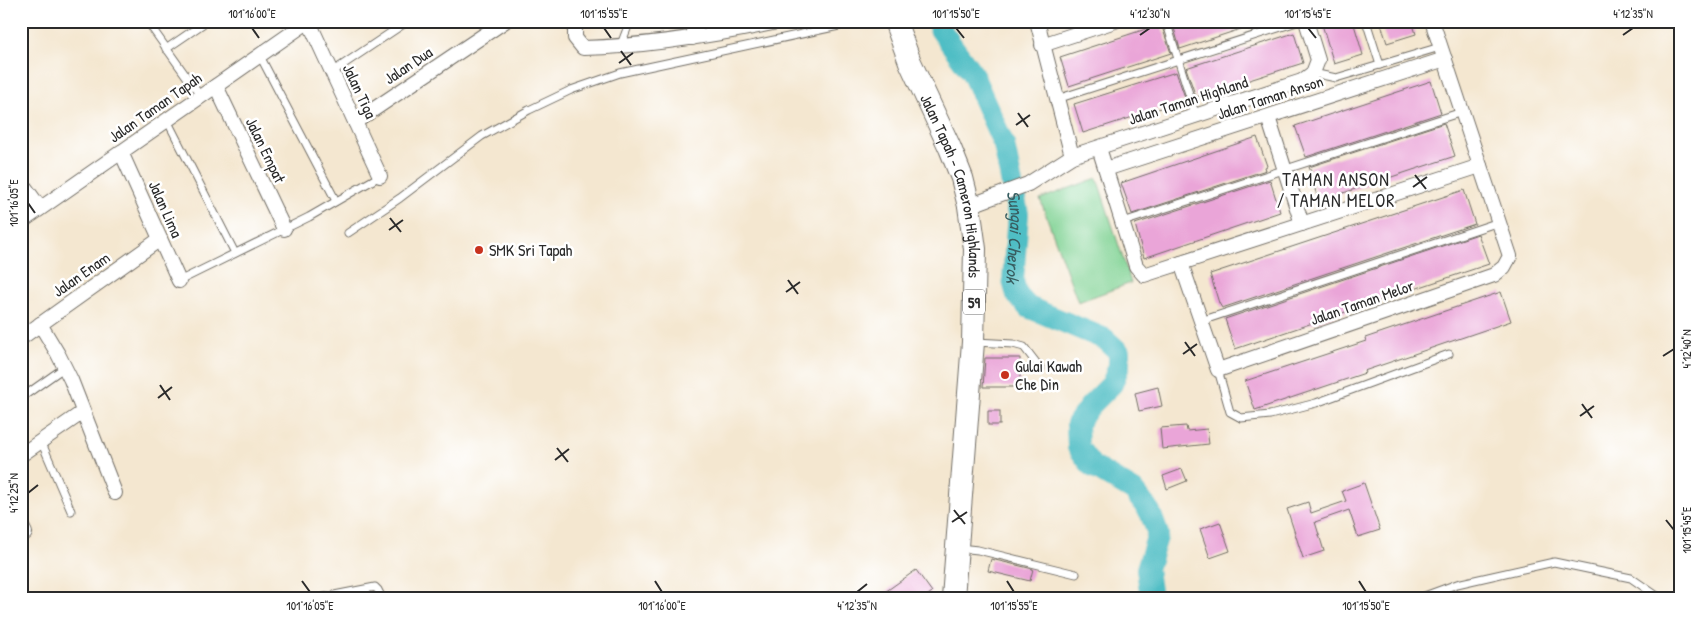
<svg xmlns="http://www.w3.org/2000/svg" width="1701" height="619" font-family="'Patrick Hand',sans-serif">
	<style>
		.green { fill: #81d394; stroke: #567f60 }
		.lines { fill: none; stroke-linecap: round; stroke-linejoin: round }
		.river { stroke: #50bec5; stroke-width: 22 }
		.building { fill: #eaa5d8 }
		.lane-casing { stroke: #716d65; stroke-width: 9 }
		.street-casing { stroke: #716d65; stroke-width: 16 }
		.primary-casing { stroke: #716d65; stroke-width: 24 }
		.lane { stroke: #fff; stroke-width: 7 }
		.street { stroke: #fff; stroke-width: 14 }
		.primary { stroke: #fff; stroke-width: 22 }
		.ticks { fill: none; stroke: #2b2b2b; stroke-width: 2 }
		.poi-dot { fill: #c8321e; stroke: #fff; stroke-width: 2 }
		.labels { text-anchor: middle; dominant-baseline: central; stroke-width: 5; stroke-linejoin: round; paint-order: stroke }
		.shield { fill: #fff; stroke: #6b6b6b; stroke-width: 1 }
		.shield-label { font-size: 15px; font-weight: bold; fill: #2b2b2b }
		.street-label { font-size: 16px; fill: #2b2b2b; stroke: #fff }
		.poi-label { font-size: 16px; fill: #2b2b2b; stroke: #fff; text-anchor: start }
		.neighbourhood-label { font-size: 18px; letter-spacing: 1px; fill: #2b2b2b; stroke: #fff }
		.water-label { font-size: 18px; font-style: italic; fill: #385e61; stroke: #fff }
		.neatline { fill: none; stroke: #2b2b2b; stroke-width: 2 }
		.ticks-label { font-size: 12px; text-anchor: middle; fill: #2b2b2b }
	</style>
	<rect width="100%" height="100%" fill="#fff"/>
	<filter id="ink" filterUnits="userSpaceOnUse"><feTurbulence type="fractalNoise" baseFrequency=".02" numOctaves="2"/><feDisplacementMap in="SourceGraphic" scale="10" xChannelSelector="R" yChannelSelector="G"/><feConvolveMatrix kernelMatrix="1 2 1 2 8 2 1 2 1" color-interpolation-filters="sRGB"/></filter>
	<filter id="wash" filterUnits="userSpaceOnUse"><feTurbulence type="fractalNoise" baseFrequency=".0096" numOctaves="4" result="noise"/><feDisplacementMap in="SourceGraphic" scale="20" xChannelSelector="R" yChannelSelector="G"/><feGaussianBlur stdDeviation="1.12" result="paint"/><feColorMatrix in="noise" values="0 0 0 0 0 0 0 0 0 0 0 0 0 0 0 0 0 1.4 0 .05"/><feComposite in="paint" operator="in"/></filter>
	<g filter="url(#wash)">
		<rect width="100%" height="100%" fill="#f4e7d0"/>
		<path class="green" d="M1097 178 1131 283 1078 302 1040 199Z"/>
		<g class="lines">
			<path class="river" id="s1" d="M937 21 940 29 972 73 1004 145 1018 214 1013 281 1017 295 1028 307 1105 339 1119 352V366L1112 384 1090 406 1077 424 1078 447 1092 466 1134 491 1150 512 1158 534 1147 569 1151 598"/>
		</g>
		<g id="blocks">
			<g class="building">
				<path d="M1172 21H1259V23L1180 49Z"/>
				<path d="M1321 21H1353L1363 55 1334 64Z"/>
				<path d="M1380 21H1412L1416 34 1387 43Z"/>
				<path d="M1161 24 1171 53 1069 86 1060 57Z"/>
				<path d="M1294 33 1303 63 1196 97 1186 68Z"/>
				<path d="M1176 72 1186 100 1083 133 1074 104Z"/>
				<path d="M1431 81 1441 113 1306 157 1295 126Z"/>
				<path d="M1444 123 1455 156 1319 201 1309 172H1311L1309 167Z"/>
				<path d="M1257 137 1267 166 1265 167 1266 170 1132 214 1121 183Z"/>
				<path d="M1270 180 1280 212 1144 258 1135 224Z"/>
				<path d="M1464 190 1475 224 1222 308 1219 303 1210 274Z"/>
				<path d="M1478 234 1489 264 1235 349 1225 319Z"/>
				<path d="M1501 292 1511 321 1364 371 1365 373 1255 410 1245 381 1366 341 1365 338Z"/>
				<path d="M985 358H1020V387H983Z"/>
				<path d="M1158 387 1162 406 1139 411 1135 393Z"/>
				<rect x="988" y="411" width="12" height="14"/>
				<path d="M1186 426 1187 431 1207 429 1209 444 1162 449 1160 428Z"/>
				<path d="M1182 469 1187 481 1167 489 1163 476Z"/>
				<path d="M1364 483 1380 530 1358 537 1349 510 1315 522 1324 551 1303 558 1287 509 1308 502 1311 513 1346 501 1342 491Z"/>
				<path d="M1220 522 1230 551 1210 558 1200 529Z"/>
				<path d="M991 559 1033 569 1030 581 988 571Z"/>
				<path d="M916 570 932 592 924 598H889L885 592Z"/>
			</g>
		</g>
	</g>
	<g filter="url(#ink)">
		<use href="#blocks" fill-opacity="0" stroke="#716d65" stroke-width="1"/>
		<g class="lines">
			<defs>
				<g id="lane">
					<path d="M147 21 201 97"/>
					<path d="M1166 21 1196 116"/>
					<path d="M1366 21 1380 65"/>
					<path d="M620 47 630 21"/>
					<path d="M166 49 207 21"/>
					<path d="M260 56 336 201"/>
					<path d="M332 72 408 21"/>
					<path d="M1313 73 1336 78 1440 47"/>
					<path d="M1057 99 1300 21"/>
					<path d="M167 120 235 253"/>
					<path d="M1123 222 1462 112"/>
					<path d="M348 233 400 198 482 136 529 110 571 90 620 73 862 21"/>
					<path d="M179 281 309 217 380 176"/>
					<path d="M1201 321 1499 222"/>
					<path d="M976 342 1013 344 1024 347 1041 369"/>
					<path d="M1218 370 1230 412 1241 418 1270 415 1316 403 1449 354"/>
					<path d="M21 398 65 367"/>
					<path d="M41 441 71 511"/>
					<path d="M959 548 978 550 1076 574"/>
					<path d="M319 598 375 587 378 590 382 598"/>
					<path d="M1419 598 1457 584 1554 562 1631 578 1660 598"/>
				</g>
				<g id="street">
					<path d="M575 21V38L583 48C651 46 717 35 782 21"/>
					<path d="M1037 21 1072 156"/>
					<path d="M309 22 380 176"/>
					<path d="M692 38 697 21"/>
					<path d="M1042 45 1115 21"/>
					<path d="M216 86 284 229"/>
					<path d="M1268 117 1302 224"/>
					<path d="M355 122 505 21"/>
					<path d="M1099 148 1136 266 1144 275 1480 166"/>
					<path d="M121 152 179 281"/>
					<path d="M1106 169 1445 59"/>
					<path d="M21 182 40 208"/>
					<path d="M969 206 1028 184 1072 156 1302 81 1313 73 1318 60 1306 21"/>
					<path d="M21 222 309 21"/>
					<path d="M1181 263 1218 370 1494 275 1504 267 1510 256 1432 21"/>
					<path d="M40 324 58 354 71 380 115 493"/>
					<path d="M21 338 160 239"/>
					<path d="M21 455 83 412"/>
					<path d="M21 525 25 533"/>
				</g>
				<g id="primary">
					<path id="s2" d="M895 21 910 62 950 148 962 178 969 206 975 249 973 342 953 598"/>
				</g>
			</defs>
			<use href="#lane" class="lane-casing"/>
			<use href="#street" class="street-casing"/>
			<use href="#primary" class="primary-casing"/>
			<use href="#lane" class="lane"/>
			<use href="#street" class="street"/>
			<use href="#primary" class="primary"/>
		</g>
	</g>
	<path class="ticks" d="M252 28 259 38M604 28 611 38M956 28 964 38M1308 28 1316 38M1140 35 1150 28M1623 35 1633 28M621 51 631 65M619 63 633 53M1018 113 1028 127M1016 125 1030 115M1415 175 1426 189M1413 187 1427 177M28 203 35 213M390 218 401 232M389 230 403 220M788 280 798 294M786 292 800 282M1185 342 1195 356M1183 354 1197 344M1663 356 1674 349M160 385 170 400M158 398 172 387M1582 404 1592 418M1580 416 1594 406M557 448 568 462M555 460 569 449M28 493 38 485M954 510 965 524M1666 520 1674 530M952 522 967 512M302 581 310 592M655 581 662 592M1007 581 1014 592M1359 581 1366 592M857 592 867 584"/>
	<g class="poi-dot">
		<circle cx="479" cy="250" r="5"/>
		<circle cx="1005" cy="375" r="5"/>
	</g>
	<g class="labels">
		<rect class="shield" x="963" y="289.5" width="22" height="25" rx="4"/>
		<g class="shield-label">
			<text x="974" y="302">59</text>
		</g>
		<g class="street-label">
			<text transform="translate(408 65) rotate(-34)">Jalan Dua</text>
			<text transform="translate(360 91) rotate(65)">Jalan Tiga</text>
			<text transform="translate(1270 97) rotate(-18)">Jalan Taman Anson</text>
			<text transform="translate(1188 100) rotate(-18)">Jalan Taman Highland</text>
			<text transform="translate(155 107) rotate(-35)">Jalan Taman Tapah</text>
			<text transform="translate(266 150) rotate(64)">Jalan Empat</text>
			<text stroke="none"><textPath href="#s2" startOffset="176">Jalan Tapah - Cameron Highlands</textPath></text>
			<text transform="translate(166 209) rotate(66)">Jalan Lima</text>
			<text transform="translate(81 274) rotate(-35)">Jalan Enam</text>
			<text transform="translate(1362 302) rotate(-19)">Jalan Taman Melor</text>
		</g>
		<g class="poi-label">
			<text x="489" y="250">SMK Sri Tapah</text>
			<text x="1015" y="366">Gulai Kawah<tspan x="1015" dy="18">Che Din</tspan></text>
		</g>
		<g class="neighbourhood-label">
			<text x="1336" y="179">TAMAN ANSON<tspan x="1336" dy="21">/ TAMAN MELOR</tspan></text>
		</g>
		<g class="water-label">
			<text stroke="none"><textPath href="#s1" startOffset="235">Sungai Cherok</textPath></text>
		</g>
	</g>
	<rect width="1701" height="619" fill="none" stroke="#fff" stroke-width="55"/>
	<rect x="28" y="28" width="1646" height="564" class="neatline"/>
	<g class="ticks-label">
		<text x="252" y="18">101°16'00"E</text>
		<text x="604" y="18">101°15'55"E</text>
		<text x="956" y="18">101°15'50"E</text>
		<text x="1150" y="18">4°12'30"N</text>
		<text x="1308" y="18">101°15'45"E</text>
		<text x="1633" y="18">4°12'35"N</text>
		<text transform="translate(14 203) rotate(-90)" y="4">101°16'05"E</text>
		<text transform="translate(1687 349) rotate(-90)" y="4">4°12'40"N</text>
		<text transform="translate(14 493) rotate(-90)" y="4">4°12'25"N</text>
		<text transform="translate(1687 530) rotate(-90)" y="4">101°15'45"E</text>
		<text x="310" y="610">101°16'05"E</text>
		<text x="662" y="610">101°16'00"E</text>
		<text x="857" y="610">4°12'35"N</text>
		<text x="1014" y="610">101°15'55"E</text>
		<text x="1366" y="610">101°15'50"E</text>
	</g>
</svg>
